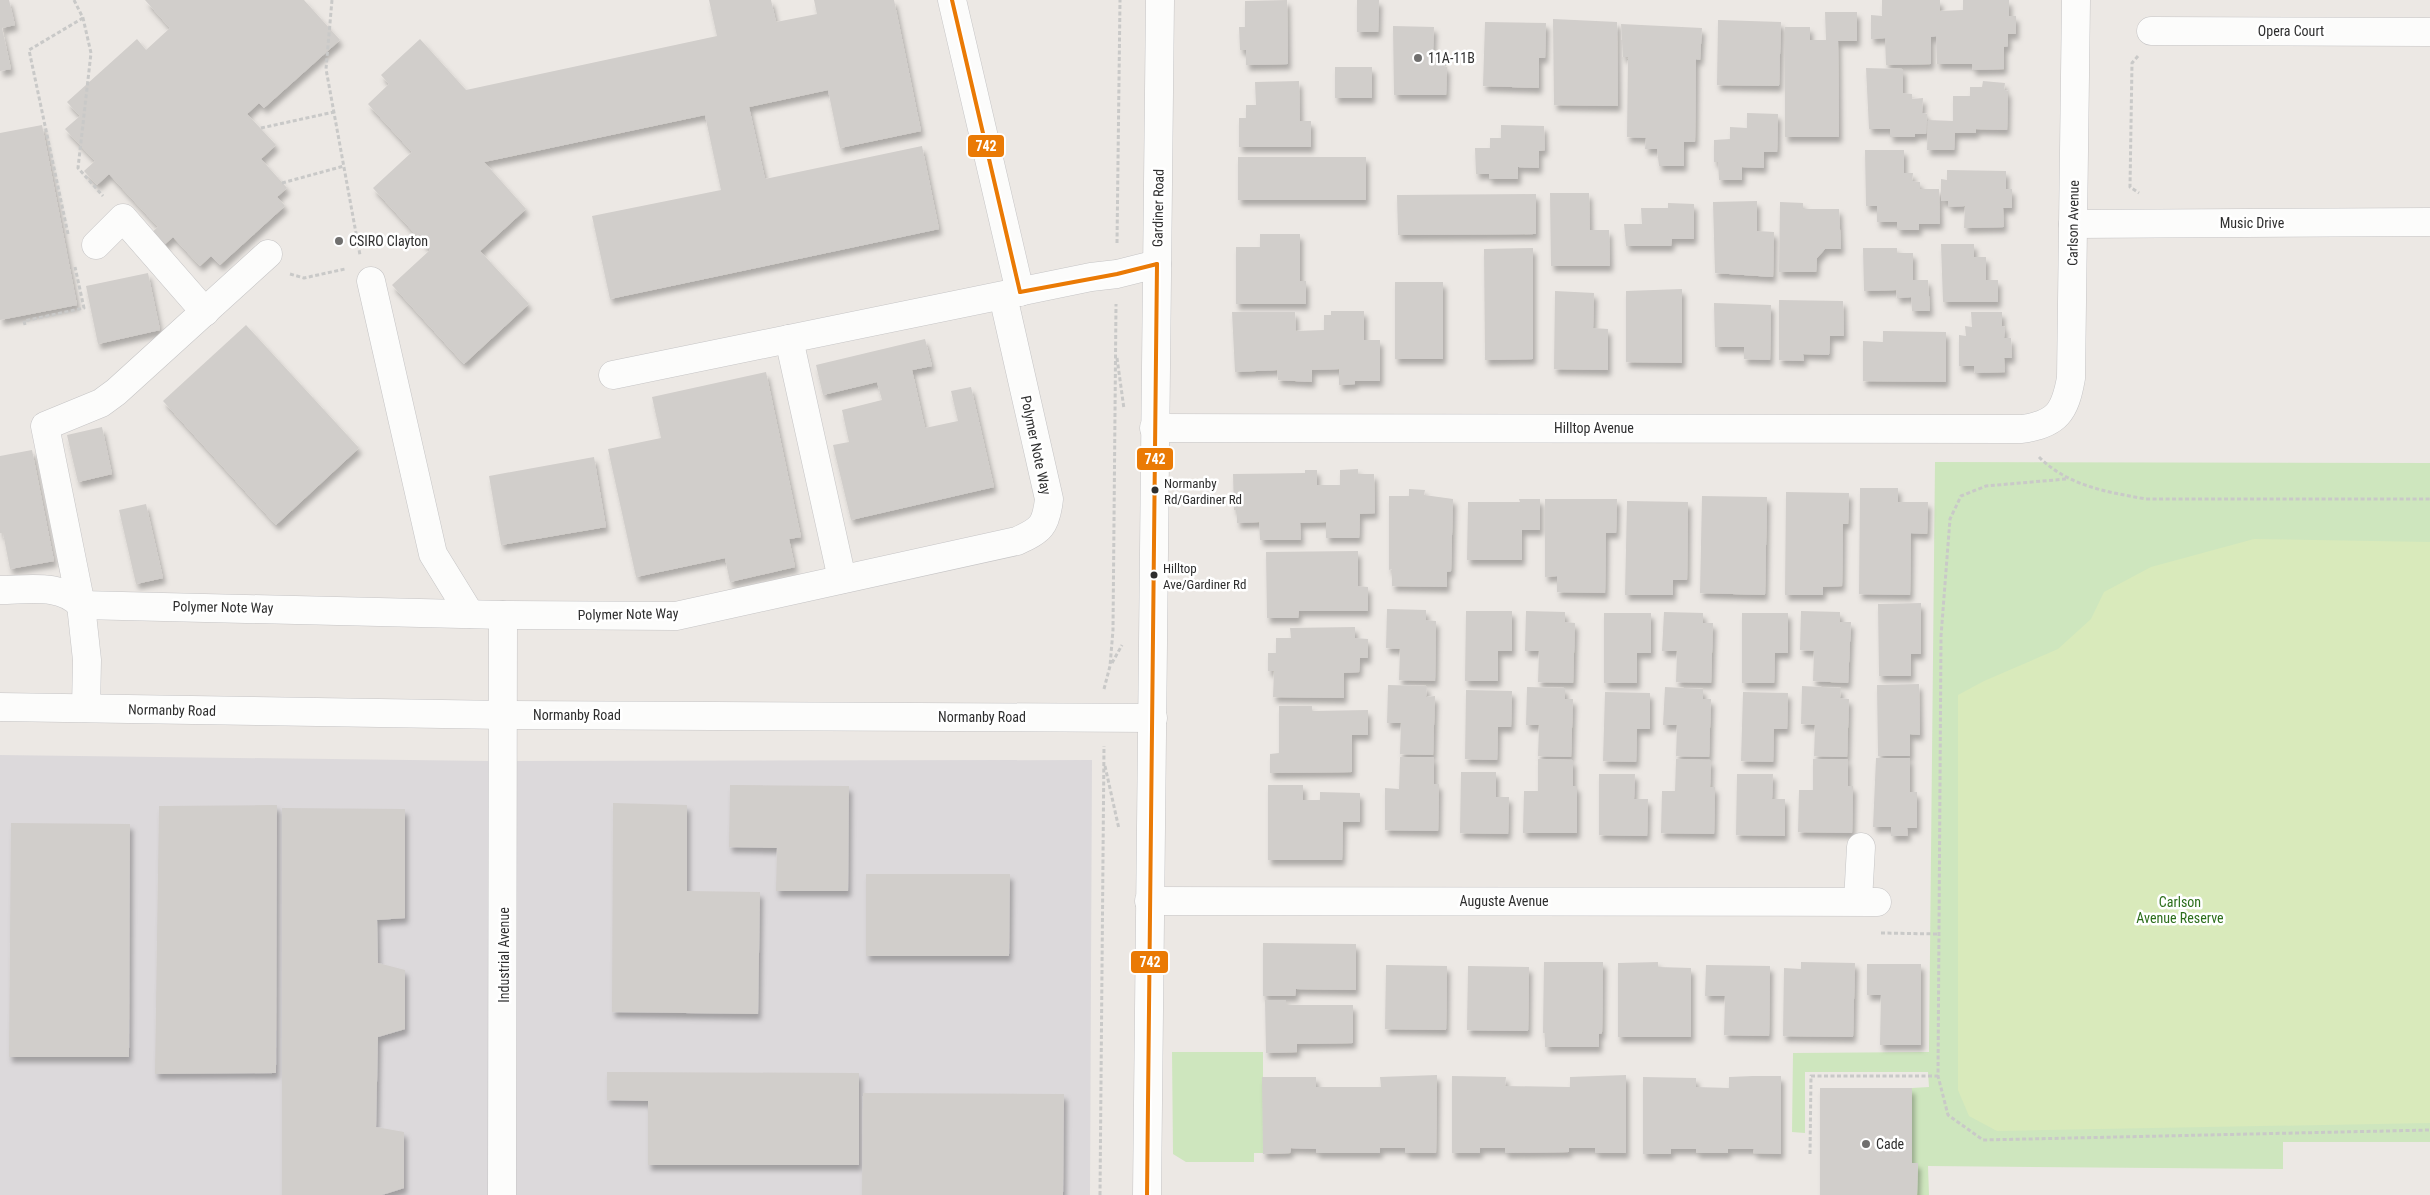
<svg xmlns="http://www.w3.org/2000/svg" width="2430" height="1195" font-family="'Roboto Condensed',sans-serif">
	<style>
		.industrial { fill: #dcd9db }
		.green { fill: #cee6be }
		.pitch { fill: #d9eabb }
		.building { fill: #d1cecb; filter: url(#shadow) }
		.lines { fill: none; stroke-linecap: round; stroke-linejoin: round }
		.minor-casing { stroke: #c5c4c5; stroke-width: 29 }
		.path { stroke: #c9c9c8; stroke-width: 3; stroke-dasharray: 4 2.5; stroke-linecap: butt }
		.minor { stroke: #fcfcfb; stroke-width: 28 }
		.bus-1-casing { stroke: #fff; stroke-width: 8 }
		.bus-1 { stroke: #ea7a05; stroke-width: 4 }
		.poi-dot { fill: #706f6e; stroke: #fff; stroke-width: 2 }
		.bus-dot { fill: #2e2e2e; stroke: #fff; stroke-width: 2 }
		.labels { text-anchor: middle; dominant-baseline: central; stroke-width: 5; stroke-linejoin: round; paint-order: stroke }
		.bus-label { font-size: 13px; fill: #2e2e2e; stroke: #fff; text-anchor: start }
		.street-label { font-size: 14px; fill: #2e2e2e; stroke: #fff }
		.poi-label { font-size: 14px; fill: #2e2e2e; stroke: #fff; text-anchor: start }
		.park-label { font-size: 14px; fill: #2c6e1b; stroke: #fff }
		.line-badge { stroke: #fff; stroke-width: 2 }
		.badge-label { font-size: 14px; text-anchor: middle; font-weight: bold; fill: #fff }
	</style>
	<defs>
		<filter id="shadow"><feDropShadow dx="3" dy="5.5" stdDeviation="2.5" flood-color="#0004"/></filter>
	</defs>
	<rect width="100%" height="100%" fill="#ece8e4"/>
	<path class="industrial" d="M0 755 488 761 1092 760 1090 1195H0Z"/>
	<g class="green">
		<path d="M1935 462 2430 463V1142H2283V1169L1928 1166 1929 1195H1917L1918 1163H1912V1088L1929 1087 1928 1072H1805V1133L1792 1132 1793 1053 1929 1052Z"/>
		<path d="M1172 1052H1263V1153H1254V1162H1186L1173 1154Z"/>
	</g>
	<path class="pitch" d="M2254 539 2430 542V1123L1997 1131 1969 1116 1958 1090V695L1984 681 2058 649 2091 619 2104 592 2151 567Z"/>
	<g class="building">
		<path d="M0 0H9L15 25 2 28 11 69 0 71Z"/>
		<path d="M145 0H304L340 40 264 108 259 103 247 114 276 145 261 159 287 188 277 197 285 206 220 265 211 256 200 266 173 237 164 245 152 232 158 227 109 174 97 185 84 171 95 161 65 129 80 116 67 102 137 39 146 50 170 28Z"/>
		<path d="M709 0H771L776 22 817 14 814 0H894L921 131 840 148 828 90 749 107 765 179 922 146 939 229 610 299 592 216 721 190 705 115 484 162 526 209 480 251 529 304 464 364 392 285 430 250 373 188 412 152 368 104 389 84 381 75 420 39 466 90 717 36Z"/>
		<path d="M1287 0 1288 64 1246 65V50H1240L1239 27H1245V1Z"/>
		<path d="M1357 0H1379L1378 32H1357Z"/>
		<path d="M1882 0H1940V11L1963 10V0H2009V16H2016V34H2008V46L2004 47V69L1973 70 1972 64H1937L1936 36 1931 37V64L1886 65 1885 38 1871 39V15L1882 16Z"/>
		<path d="M1825 12H1857V41H1838L1839 137H1785V27H1810V40H1826Z"/>
		<path d="M1553 19 1617 22 1618 106 1554 105Z"/>
		<path d="M1718 20 1781 22 1779 86 1717 85Z"/>
		<path d="M1485 22 1546 23 1545 58H1539V88L1483 86Z"/>
		<path d="M1621 24 1702 28 1700 60 1696 59 1695 142H1684V166H1659L1657 149H1645L1646 138 1627 137 1628 57H1623Z"/>
		<path d="M1393 26 1434 27 1433 50H1442V66L1447 67 1446 95H1394Z"/>
		<rect x="1335" y="67" width="37" height="31"/>
		<path d="M1866 68 1903 69V93L1912 94V99L1923 98 1922 113 1927 114 1926 134H1915V137H1890V129H1869Z"/>
		<path d="M1299 81 1300 121H1311V147H1239V118H1246V105H1256L1255 82Z"/>
		<path d="M1983 81 2005 83 2004 90 2008 91 2007 130 1976 129V133H1955L1954 150H1927L1928 120 1953 121V96H1970V87H1982Z"/>
		<path d="M1747 113 1778 114 1777 152H1764V168L1742 167V180H1719L1718 162H1714V140L1730 139V127L1747 128Z"/>
		<path d="M42 125 77 305 0 320V133Z"/>
		<path d="M1501 125 1544 126 1545 150 1539 151V168L1518 167V179H1489V174H1476L1475 148H1490V138H1501Z"/>
		<path d="M1865 150H1904V173H1913L1912 181 1920 182V189H1939L1940 224H1919V230H1897V222H1877V206H1866Z"/>
		<rect x="1238" y="157" width="128" height="43"/>
		<path d="M1947 170 2006 171V189H2012V208H2003L2004 227 1964 228 1965 206 1948 207V201H1941V179L1947 180Z"/>
		<path d="M1550 193H1589L1590 230H1609L1610 266H1551Z"/>
		<path d="M1536 194V234L1398 235 1397 195Z"/>
		<path d="M1757 201V231L1774 232 1773 277 1715 273 1713 202Z"/>
		<path d="M1780 202 1803 203V209H1839L1841 249H1825L1817 258 1816 272H1779Z"/>
		<path d="M1668 203 1694 204V239H1672L1671 246H1626L1624 224H1642L1641 208H1668Z"/>
		<path d="M1260 234H1300V281H1306V304H1236V247H1260Z"/>
		<path d="M1941 244H1974V257H1986V280H1998V302H1943Z"/>
		<path d="M1533 248V359L1485 360 1484 249Z"/>
		<path d="M1863 248H1897V253H1913V280H1928L1930 311H1912L1911 297 1897 298 1896 290 1864 291Z"/>
		<path d="M148 273 160 330 98 344 86 286Z"/>
		<rect x="1395" y="282" width="48" height="77"/>
		<path d="M1682 289V363L1626 362V291Z"/>
		<path d="M1555 291 1594 293 1593 328 1608 329V370L1554 369Z"/>
		<path d="M1779 300 1843 301 1844 336H1830L1829 355 1803 354 1804 361 1779 360Z"/>
		<path d="M1714 303 1771 305 1770 360 1744 359V347H1715Z"/>
		<path d="M1331 311H1364V340H1380V381H1355V384L1339 385V369L1312 370V382L1278 380 1277 370 1235 372 1232 312H1295L1296 331 1324 330V315H1331Z"/>
		<path d="M1971 312H2002V326L2005 327 2004 338H2011L2012 358H2004L2005 372 1975 373 1974 366H1959V335L1966 336 1965 326 1972 327Z"/>
		<path d="M246 325 359 448 276 525 163 401Z"/>
		<path d="M1883 331 1946 332V382L1863 381V341L1883 342Z"/>
		<path d="M925 339 932 366 912 370 925 428 958 421 951 391 971 387 994 487 851 520 833 445 849 442 842 410 882 400 877 382 823 395 816 365Z"/>
		<path d="M766 372 801 537 789 539 795 567 730 582 725 558 636 577 608 449 661 438 652 397Z"/>
		<path d="M102 427 112 474 78 482 67 435Z"/>
		<path d="M32 450 54 561 10 569 3 533H0V456Z"/>
		<path d="M594 457 606 527 501 545 489 476Z"/>
		<path d="M1358 469V474H1374L1375 513 1360 514 1359 538H1326V522L1300 523 1301 540H1260L1259 522 1237 523V510H1234L1233 474 1305 473V470H1317V485H1340V470Z"/>
		<path d="M1860 488H1898V502H1928L1927 534 1911 533 1910 595 1859 594Z"/>
		<path d="M1409 489 1425 490 1424 495 1453 499 1451 571 1447 572V587L1392 586V569L1389 570V496H1409Z"/>
		<path d="M1786 492 1849 493 1848 524H1843L1842 586 1823 587V595H1785Z"/>
		<path d="M1702 496 1767 497 1765 595 1700 593Z"/>
		<path d="M1519 499H1540V530H1522V560H1467L1468 502H1520Z"/>
		<path d="M1545 499H1617L1616 533H1606L1605 593 1557 592V576L1545 577Z"/>
		<path d="M1627 501 1688 502 1687 580H1673V595H1625Z"/>
		<path d="M146 504 163 578 136 584 119 510Z"/>
		<path d="M1358 551V586L1368 587V611H1299L1298 618H1267L1266 552Z"/>
		<path d="M1921 603V654H1911V676H1879L1878 604Z"/>
		<path d="M1387 609 1426 610V620L1436 621 1435 681 1399 680 1400 649 1386 648Z"/>
		<path d="M1466 611H1512V651H1498V681H1465Z"/>
		<path d="M1526 611 1565 612V622L1575 623 1573 683 1538 682 1539 651H1525Z"/>
		<path d="M1801 611 1840 612V622H1851L1848 683 1813 681 1814 651 1800 650Z"/>
		<path d="M1664 612 1703 613V623H1713L1711 683 1676 682 1677 651H1662Z"/>
		<path d="M1604 613H1651V653H1637V683H1604Z"/>
		<path d="M1742 613H1788V653H1775L1774 683H1742Z"/>
		<path d="M1355 627V638L1368 639V658H1360L1359 672 1344 673V698L1273 697 1274 671H1268V653H1276V638H1291L1290 628Z"/>
		<path d="M1919 684 1920 735 1910 734V756H1878L1877 685Z"/>
		<path d="M1388 685 1427 686 1426 697 1435 696 1433 755 1400 754 1401 723H1387Z"/>
		<path d="M1802 686 1841 688 1840 698 1849 699 1847 757 1814 756 1815 725 1801 724Z"/>
		<path d="M1527 687 1565 688V699H1573L1571 757 1538 756 1539 725H1526Z"/>
		<path d="M1665 687 1703 689V699H1711L1709 757 1676 756 1677 725H1663Z"/>
		<path d="M1466 690 1512 691 1511 727H1498L1497 760 1465 759Z"/>
		<path d="M1605 692 1650 693V729H1637L1636 762 1603 761Z"/>
		<path d="M1743 692 1788 693 1787 729H1774L1773 762 1741 761Z"/>
		<path d="M1279 706H1312V711L1368 710V735H1352V772L1270 773V754L1279 753Z"/>
		<path d="M1400 757H1434V784H1439L1438 831 1385 830V788L1399 789Z"/>
		<path d="M1876 758H1910V792H1917V828H1907L1908 836H1891V827H1873Z"/>
		<path d="M1538 759 1573 760V786H1577V833H1523L1524 791H1538Z"/>
		<path d="M1676 759 1711 760 1710 787H1715L1714 834 1661 833 1662 791H1675Z"/>
		<path d="M1813 759H1848V786H1853L1852 833 1798 832 1799 790H1813Z"/>
		<path d="M1461 772H1496V797H1509L1508 834 1460 833Z"/>
		<path d="M1599 774H1635L1634 799H1648L1647 836 1599 835Z"/>
		<path d="M1737 774H1773L1772 799H1785V836L1736 835Z"/>
		<path d="M730 785 849 786 848 891H776L777 848 729 847Z"/>
		<path d="M1268 785H1303V800H1320V792L1360 793V822H1343L1342 860H1268Z"/>
		<path d="M613 803 687 805V891L760 892 758 1014 612 1012Z"/>
		<path d="M277 805 276 1073 155 1074 159 806Z"/>
		<path d="M282 808 405 809V918L377 920 378 963 405 970V1029L378 1037 376 1127 404 1132V1188L382 1195H282Z"/>
		<path d="M11 823 130 824 129 1057H9Z"/>
		<path d="M866 874H1010L1009 956H866Z"/>
		<path d="M1263 943 1356 944V990L1296 989 1295 996H1263Z"/>
		<path d="M1544 962H1603L1602 1033 1599 1034V1047H1545V1033H1543Z"/>
		<path d="M1658 962V967L1691 968V1037H1618V963Z"/>
		<path d="M1801 962 1855 963 1853 1037 1783 1036 1784 968 1801 969Z"/>
		<path d="M1867 964H1921V1045H1880L1881 995H1867Z"/>
		<path d="M1386 965 1447 966 1446 1030 1385 1029Z"/>
		<path d="M1706 965 1770 966 1769 1036 1724 1035 1725 996H1705Z"/>
		<path d="M1468 966 1529 967 1528 1031 1467 1030Z"/>
		<path d="M1265 1000H1286V1005H1353V1043L1297 1044V1052L1266 1053Z"/>
		<path d="M607 1072 859 1073V1165H648V1101L607 1100Z"/>
		<path d="M1437 1075 1436 1153H1405V1148H1380V1153H1316V1149L1291 1148 1290 1153 1263 1154 1262 1077H1316V1087H1381L1380 1077Z"/>
		<path d="M1626 1075V1153H1595V1148H1569V1152L1505 1153V1148H1480V1153H1452V1076L1506 1077 1505 1086 1570 1087V1077Z"/>
		<path d="M1753 1076H1781V1154L1753 1153 1754 1149H1728V1153H1696V1149H1671V1154H1643V1077L1696 1078V1087L1729 1088V1077Z"/>
		<path d="M1820 1088H1912V1163H1918L1917 1195H1820Z"/>
		<path d="M863 1093 1064 1094 1063 1195H862Z"/>
	</g>
	<g class="lines">
		<defs>
			<g id="minor">
				<path d="M952 0 1020 292"/>
				<path d="M2151 31 2430 32"/>
				<path d="M2073 224 2430 222"/>
				<path d="M96 245 123 218 205 312"/>
				<path d="M371 281 433 554 470 614"/>
				<path d="M789 339 842 579"/>
				<path d="M613 375 1091 277 1117 274 1157 264"/>
				<path d="M1154 428 2022 429C2057 424 2065 412 2071 378L2076 0"/>
				<path d="M0 590C28 590 61 583 81 605L503 615 676 616 1017 541C1041 530 1046 526 1049 499L1003 296"/>
				<path d="M0 707 505 715 1153 718"/>
				<path d="M86 708 87 660 81 605 45 426 101 403 116 392 268 254"/>
				<path d="M1149 901 1877 902"/>
				<path d="M1858 901 1861 847"/>
				<path d="M502 1195 503 615"/>
				<path d="M1147 1195 1160 0"/>
			</g>
		</defs>
		<use href="#minor" class="minor-casing"/>
		<g class="path">
			<path d="M74 0 83 18 91 53 78 168 103 196"/>
			<path d="M332 0 326 69 360 255"/>
			<path d="M2138 56 2132 63 2130 187 2139 193"/>
			<path d="M261 128 334 112"/>
			<path d="M282 183 344 166"/>
			<path d="M68 234 29 50 83 18"/>
			<path d="M1117 243 1120 0"/>
			<path d="M290 274 304 278 345 269"/>
			<path d="M25 325 24 321 84 308 75 267"/>
			<path d="M1117 358 1124 409"/>
			<path d="M2039 457C2068 486 2107 492 2146 499H2430"/>
			<path d="M2066 479 1986 486 1961 496 1950 519 1941 636 1938 1076 1948 1115 1983 1140 2430 1130"/>
			<path d="M1112 663 1122 645"/>
			<path d="M1104 689 1110 666 1113 630 1116 304"/>
			<path d="M1105 766 1119 829"/>
			<path d="M1881 933 1939 934"/>
			<path d="M1810 1154 1811 1076H1938"/>
			<path d="M1100 1195 1104 746"/>
		</g>
		<use href="#minor" class="minor"/>
		<defs>
			<g id="bus-1">
				<path d="M952 0 1020 292"/>
				<path d="M1020 292 1117 274 1157 264"/>
				<path d="M1147 1195 1157 264"/>
			</g>
		</defs>
		<use href="#bus-1" class="bus-1-casing"/>
		<use href="#bus-1" class="bus-1"/>
	</g>
	<g class="poi-dot">
		<circle cx="1418" cy="58" r="5"/>
		<circle cx="339" cy="241" r="5"/>
		<circle cx="1866" cy="1144" r="5"/>
	</g>
	<g class="bus-dot">
		<circle cx="1155" cy="490" r="4.5"/>
		<circle cx="1154" cy="575" r="4.5"/>
	</g>
	<g class="labels">
		<g class="bus-label">
			<text x="1164" y="483">Normanby<tspan x="1164" dy="16">Rd/Gardiner Rd</tspan></text>
			<text x="1163" y="568">Hilltop<tspan x="1163" dy="16">Ave/Gardiner Rd</tspan></text>
		</g>
		<g class="street-label">
			<text x="2291" y="31">Opera Court</text>
			<text transform="translate(1158 208) rotate(-89)">Gardiner Road</text>
			<text transform="translate(2073 223) rotate(-89)">Carlson Avenue</text>
			<text x="2252" y="223">Music Drive</text>
			<text x="1594" y="428">Hilltop Avenue</text>
			<text transform="translate(1036 445) rotate(78)">Polymer Note Way</text>
			<text transform="translate(223 607) rotate(1)">Polymer Note Way</text>
			<text transform="translate(628 614) rotate(-1)">Polymer Note Way</text>
			<text transform="translate(172 710) rotate(1)">Normanby Road</text>
			<text x="577" y="715">Normanby Road</text>
			<text x="982" y="717">Normanby Road</text>
			<text x="1504" y="901">Auguste Avenue</text>
			<text transform="translate(504 955) rotate(-90)">Industrial Avenue</text>
		</g>
		<g class="poi-label">
			<text x="1428" y="58">11A-11B</text>
			<text x="349" y="241">CSIRO Clayton</text>
			<text x="1876" y="1144">Cade</text>
		</g>
		<g class="park-label">
			<text x="2180" y="902">Carlson<tspan x="2180" dy="16">Avenue Reserve</tspan></text>
		</g>
	</g>
	<g class="line-badge">
		<rect x="967" y="134" width="38" height="24" rx="5" fill="#ea7a05"/>
		<rect x="1136" y="447" width="38" height="24" rx="5" fill="#ea7a05"/>
		<rect x="1130" y="950" width="39" height="24" rx="5" fill="#ea7a05"/>
	</g>
	<g class="badge-label">
		<text x="986" y="151">742</text>
		<text x="1155" y="464">742</text>
		<text x="1150" y="967">742</text>
	</g>
</svg>
